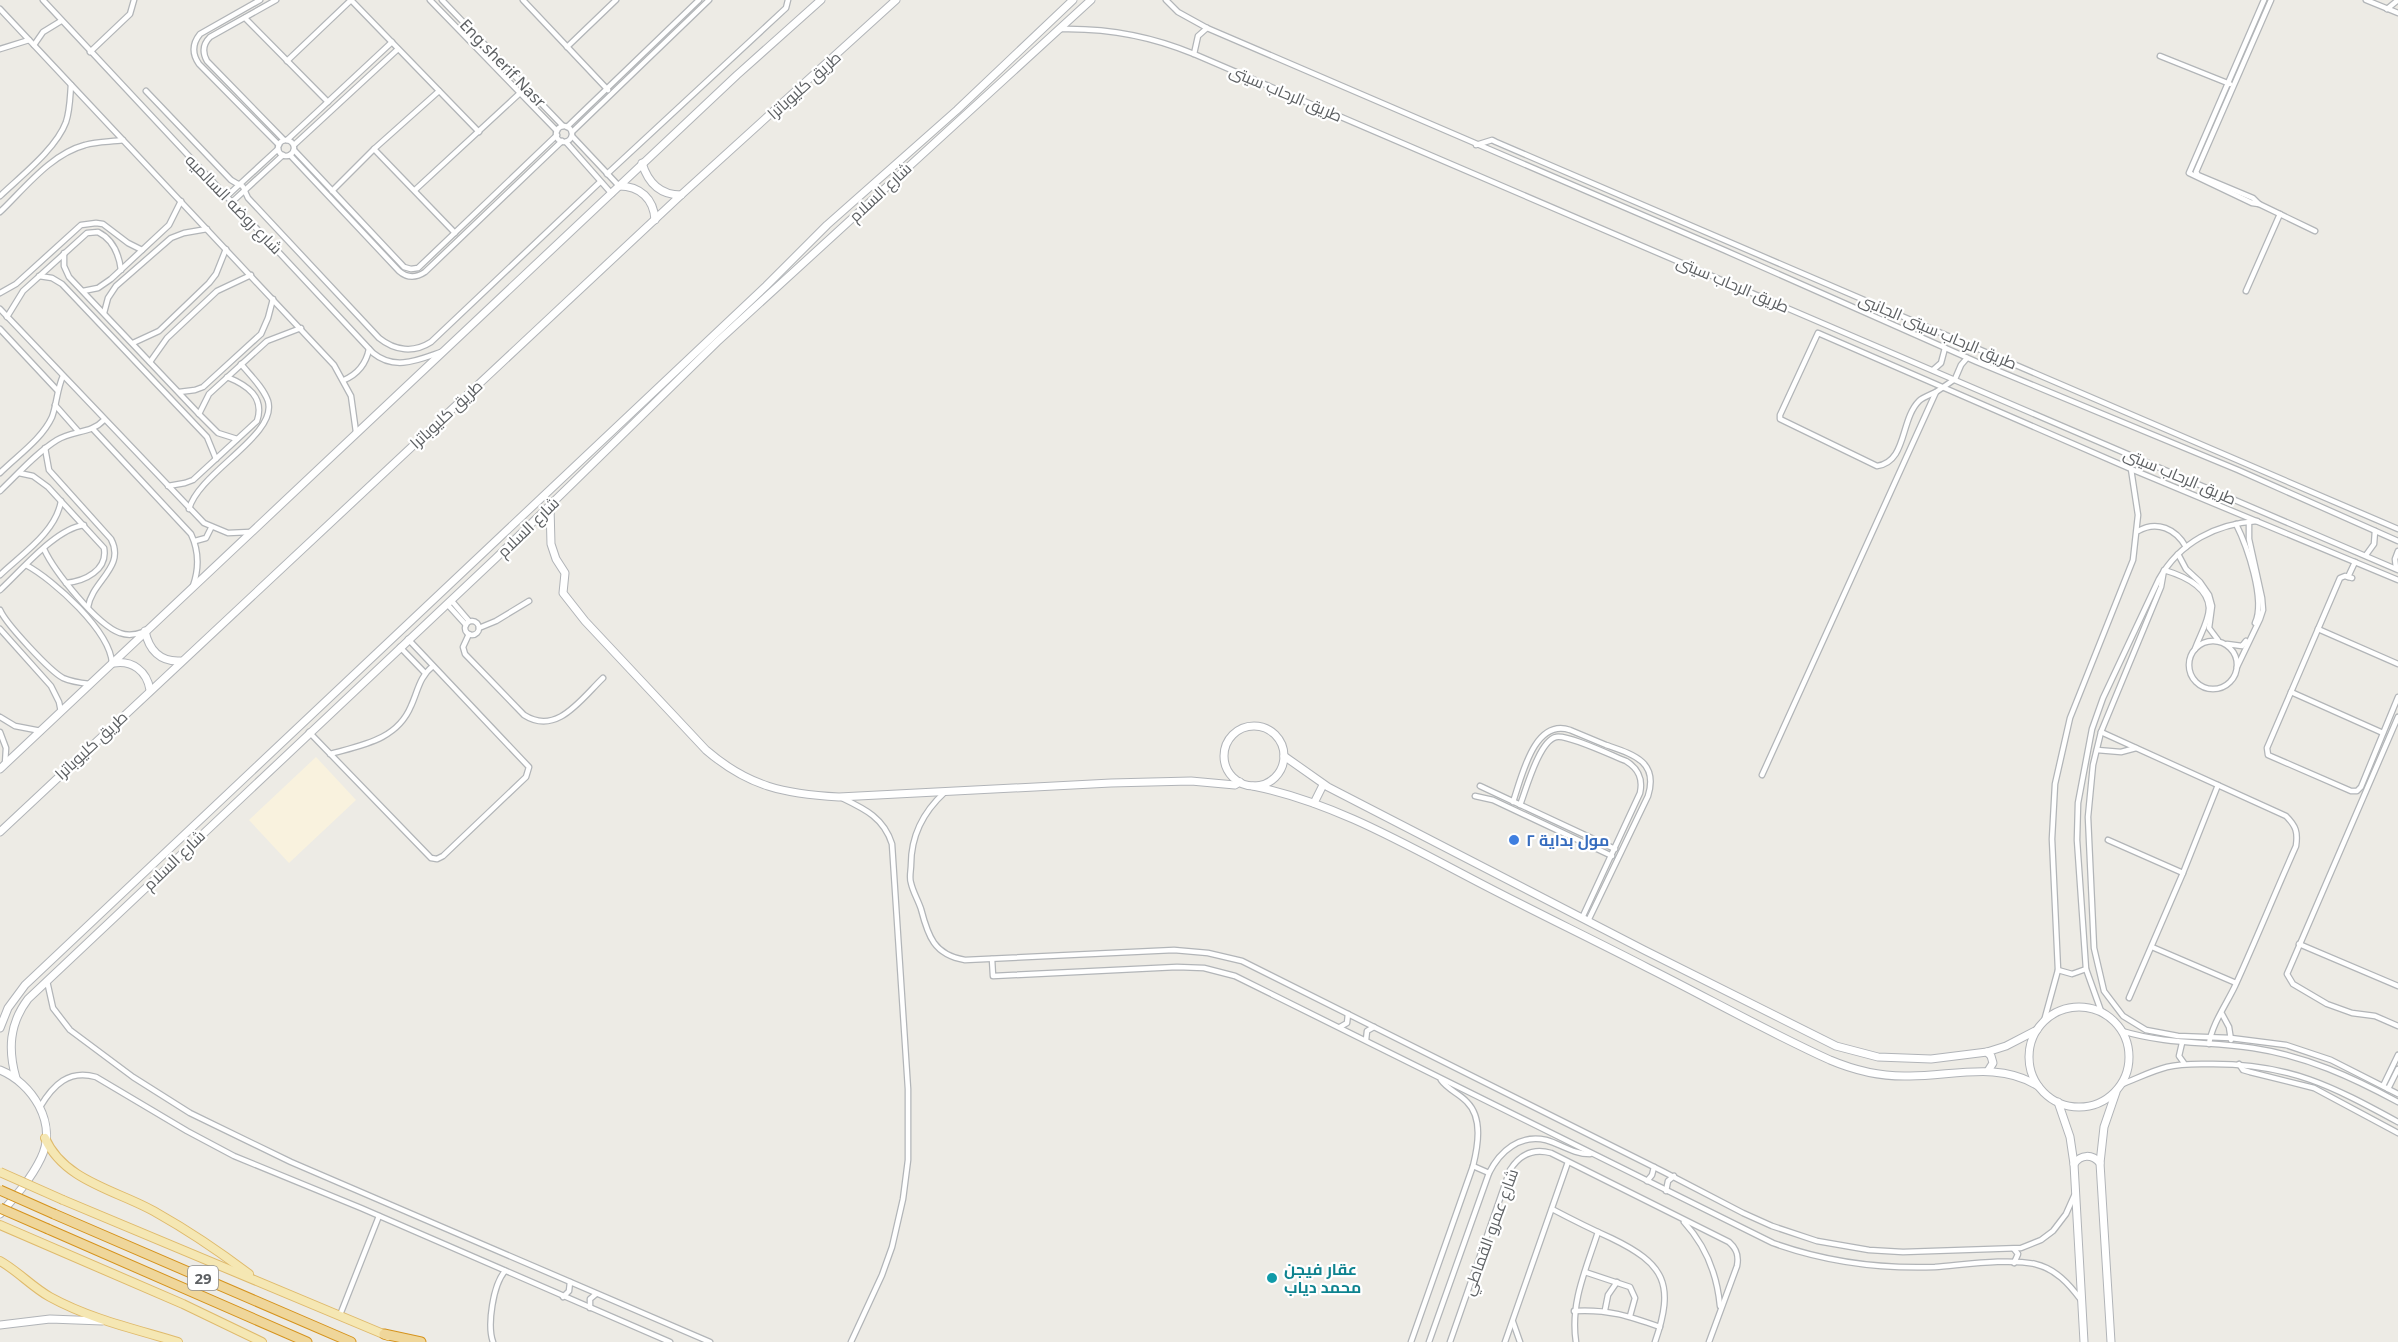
<svg xmlns="http://www.w3.org/2000/svg" width="2398" height="1342" font-family="'Noto Sans',Cairo,sans-serif">
	<style>
		.commercial { fill: #f9f2de }
		.lines { fill: none; stroke-linecap: round; stroke-linejoin: round }
		.street-casing { stroke: #b2b5b8; stroke-width: 7 }
		.secondary-casing { stroke: #b1b4b8; stroke-width: 9 }
		.primary-casing { stroke: #dfba6c; stroke-width: 10 }
		.highway-casing { stroke: #d5931d; stroke-width: 11 }
		.street { stroke: #fff; stroke-width: 4.5 }
		.secondary { stroke: #fff; stroke-width: 7 }
		.primary { stroke: #f5e7b3; stroke-width: 8 }
		.highway { stroke: #efd69a; stroke-width: 9 }
		.primary-bridge-casing { stroke: #dfba6c; stroke-width: 10; stroke-linecap: butt }
		.highway-bridge-casing { stroke: #d5931d; stroke-width: 11; stroke-linecap: butt }
		.primary-bridge { stroke: #f5e7b3; stroke-width: 8 }
		.highway-bridge { stroke: #efd69a; stroke-width: 9 }
		.shop-dot { fill: #3f7fe0; stroke: #fff; stroke-width: 2 }
		.culture-dot { fill: #0f9aa8; stroke: #fff; stroke-width: 2 }
		.labels { text-anchor: middle; dominant-baseline: central; stroke-width: 4.5; stroke-linejoin: round; paint-order: stroke }
		.shield { fill: #fff; stroke: #8e9092; stroke-width: 1.5 }
		.shield-label { font-size: 15px; font-weight: bold; fill: #5d6063 }
		.street-label { font-size: 16px; fill: #5d6063; stroke: #fff }
		.shop-label { font-size: 16px; font-weight: bold; fill: #366cbe; stroke: #fff; text-anchor: start }
		.culture-label { font-size: 16px; font-weight: bold; fill: #0d838f; stroke: #fff; text-anchor: start }
	</style>
	<rect width="100%" height="100%" fill="#edebe5"/>
	<path class="commercial" d="M316 757 356 800 289 863 249 820Z"/>
	<g class="lines">
		<defs>
			<g id="street">
				<path d="M43 0 373 353C395 371 418 360 441 352"/>
				<path d="M260 0 200 34C192 44 192 54 199 64L279 145"/>
				<path d="M276 0 210 37C203 44 202 52 207 61L284 140"/>
				<path d="M351 0 479 132"/>
				<path d="M430 0 557 131"/>
				<path d="M442 0 563 126"/>
				<path d="M523 0 608 90"/>
				<path d="M1166 0 1178 12 1207 28 1724 250 1977 362 2238 470 2398 541"/>
				<path d="M2271 0 2196 172 2198 175 2253 198 2259 204 2315 231"/>
				<path d="M2366 0 2398 13"/>
				<path d="M0 9 334 365 351 396 356 432"/>
				<path d="M2387 9 2398 0"/>
				<path d="M245 18 328 102"/>
				<path d="M1061 29C1108 28 1151 36 1194 54L2398 570"/>
				<path d="M34 45 43 32 61 21"/>
				<path d="M567 47 616 0"/>
				<path d="M0 49 29 40"/>
				<path d="M90 52 130 14 134 0"/>
				<path d="M1194 54 1198 36 1207 28"/>
				<path d="M2160 56 2230 84"/>
				<path d="M287 61 351 0"/>
				<path d="M146 91 231 180C248 191 239 179 248 198L379 338C395 351 414 353 431 342L600 182"/>
				<circle cx="564" cy="134" r="8"/>
				<path d="M567 127 699 0"/>
				<path d="M572 132 709 0"/>
				<path d="M572 136 619 186"/>
				<circle cx="286" cy="148" r="8"/>
				<path d="M287 140 392 42"/>
				<path d="M566 142 612 194"/>
				<path d="M294 145 398 49"/>
				<path d="M1476 145 1492 140 1496 142 2398 529"/>
				<path d="M374 149 455 233"/>
				<path d="M294 150 404 267 411 269 418 268 557 135"/>
				<path d="M290 155 399 271C407 278 416 278 425 272L562 141"/>
				<path d="M607 174 786 8 788 0"/>
				<path d="M415 190 520 93"/>
				<path d="M332 191 374 149 439 91"/>
				<path d="M0 196C21 176 56 149 66 122 70 110 70 97 71 85"/>
				<path d="M227 196 278 149"/>
				<path d="M232 202 283 155"/>
				<path d="M2259 204 2252 203 2189 173 2264 0"/>
				<path d="M0 212C25 188 51 154 85 145 98 141 111 142 123 140"/>
				<path d="M64 253V266L69 277 199 414 218 433 237 439"/>
				<path d="M39 276 52 278 62 284 207 437 216 459"/>
				<path d="M83 291 98 288 111 279 169 225 181 201"/>
				<path d="M2246 291 2280 214"/>
				<path d="M0 293 16 284 81 225 96 223 103 224 128 243 142 250"/>
				<path d="M0 309 204 523 228 533 250 532"/>
				<path d="M104 313 108 298 116 286 171 238 184 233 207 229"/>
				<path d="M7 317 23 291 87 233 98 232C112 239 119 254 121 270"/>
				<path d="M0 329 57 390"/>
				<path d="M133 343 159 331 209 283 216 274 226 249"/>
				<path d="M150 362 167 338 217 291 251 275"/>
				<path d="M1933 370 1941 363 1945 348"/>
				<path d="M344 380C358 374 366 364 369 349"/>
				<path d="M179 392 195 390 203 387 261 334 268 318 273 299"/>
				<path d="M1936 392C1930 395 1923 397 1919 401 1900 420 1907 462 1877 466L1780 419V415L1818 333 2131 469 2398 580"/>
				<path d="M55 405 78 431"/>
				<path d="M199 414 209 394 267 341 301 328"/>
				<path d="M93 429 191 534C199 551 199 569 193 586"/>
				<path d="M45 448 49 470 111 539C126 567 92 581 88 607"/>
				<path d="M0 473C17 456 42 439 52 417 57 403 57 389 63 376"/>
				<path d="M19 473 33 476 48 487 104 548C108 570 85 581 66 583"/>
				<path d="M168 486 185 483 193 480 257 421C265 397 247 385 227 377"/>
				<path d="M0 491C18 474 36 453 57 440 73 430 91 434 104 420"/>
				<path d="M189 509C199 472 278 435 268 401 263 387 250 375 241 364"/>
				<path d="M2236 524C2247 546 2266 600 2255 623"/>
				<path d="M2138 531C2157 520 2176 529 2186 547"/>
				<path d="M195 541 206 538 211 528"/>
				<path d="M44 549C54 571 97 625 120 633 128 636 135 635 143 632"/>
				<path d="M2178 554 2186 569 2200 582 2209 595 2212 606 2209 628 2218 640"/>
				<path d="M2366 555 2374 544 2375 531"/>
				<path d="M26 565C54 580 110 631 112 663"/>
				<path d="M2396 568 2395 559 2398 551"/>
				<path d="M0 575C22 554 56 532 61 501"/>
				<path d="M2348 577 2355 562"/>
				<path d="M2352 578 2345 576 2340 578 2267 748 2268 755 2351 791H2357L2361 787 2398 697"/>
				<path d="M0 590C22 570 55 529 84 525"/>
				<path d="M451 600 469 621"/>
				<path d="M447 604 466 625"/>
				<path d="M0 610C6 624 50 671 63 678 72 682 81 683 90 684"/>
				<circle cx="472" cy="628" r="7"/>
				<path d="M479 628 496 621 529 601"/>
				<path d="M0 629 51 686 59 702 61 712"/>
				<path d="M2318 629 2398 664"/>
				<path d="M469 634 463 647 465 654 524 715C557 736 581 699 603 678"/>
				<circle cx="2213" cy="665" r="24"/>
				<path d="M2227 644 2242 646 2246 641"/>
				<path d="M400 647 425 673"/>
				<path d="M2195 649C2199 637 2209 621 2209 608 2208 586 2181 575 2164 570L2161 587 2101 732 2093 765 2088 817 2094 948 2104 991 2123 1016 2146 1030 2178 1036 2231 1038 2286 1045 2331 1060 2398 1094"/>
				<path d="M2237 667 2260 619 2263 610 2262 598 2249 539V522"/>
				<path d="M2291 692 2383 733"/>
				<path d="M0 717 15 726 41 731"/>
				<path d="M2398 717 2287 974 2293 984 2327 1004 2352 1013 2375 1016 2398 1026"/>
				<path d="M0 732 6 748 5 764"/>
				<path d="M309 732 431 858 437 859 443 856 526 777 529 767 408 639"/>
				<path d="M2101 732 2286 816C2296 826 2298 832 2296 846 2275 893 2256 940 2235 986 2226 1005 2212 1024 2209 1044"/>
				<path d="M2097 750 2121 752 2136 748"/>
				<path d="M330 754C362 745 397 740 411 706 418 691 419 677 433 666"/>
				<path d="M1762 775 1936 392 1955 379 1961 365 1967 358"/>
				<path d="M1480 786 1615 849"/>
				<path d="M945 792C923 812 911 836 911 865 911 870 909 878 911 883 913 892 918 900 921 909 928 936 934 955 965 960L1174 950 1208 953 1242 961 1664 1172 1743 1213 1772 1226 1817 1241 1869 1250 1903 1252 2021 1248 2041 1240 2053 1231 2066 1214 2074 1196"/>
				<path d="M1475 796 1493 800 1612 856"/>
				<path d="M842 798C865 809 884 818 892 844L908 1089V1160L903 1199 892 1247 882 1275 851 1342"/>
				<path d="M1513 802C1522 776 1534 718 1570 730 1582 735 1594 740 1606 745 1632 754 1659 761 1648 796L1588 921"/>
				<path d="M1520 805C1526 790 1539 741 1556 737 1567 734 1613 756 1626 761 1639 769 1643 779 1640 793L1582 918"/>
				<path d="M2108 840 2183 873"/>
				<path d="M2299 944 2398 986"/>
				<path d="M2152 947 2236 983"/>
				<path d="M992 959 993 976 1177 967 1204 968 1235 976 1773 1243C1826 1262 1879 1269 1935 1267 1963 1265 2008 1258 2035 1264 2056 1269 2069 1284 2081 1300"/>
				<path d="M2058 970 2072 974 2086 969"/>
				<path d="M47 981 53 1008 70 1030 133 1077 190 1113 291 1162 710 1342"/>
				<path d="M2129 998 2183 873 2218 785"/>
				<path d="M2101 1011 2086 969 2077 840 2078 803 2092 729 2103 698 2159 579C2180 542 2216 524 2257 521"/>
				<path d="M2222 1014 2229 1027 2231 1040"/>
				<path d="M2044 1021 2058 970 2052 839 2055 784 2070 718 2133 560 2138 515 2131 469"/>
				<path d="M1340 1027 1347 1023 1348 1014"/>
				<path d="M2122 1031C2168 1045 2208 1041 2253 1048 2306 1056 2352 1077 2398 1102"/>
				<path d="M1366 1040 1367 1031 1374 1027"/>
				<path d="M2182 1043 2179 1056 2184 1063"/>
				<path d="M2239 1064 2243 1070 2250 1072 2314 1088 2398 1133"/>
				<path d="M2120 1085C2136 1079 2151 1071 2167 1067 2183 1063 2197 1064 2213 1064 2290 1064 2332 1086 2398 1122"/>
				<path d="M2383 1086 2398 1055"/>
				<path d="M2388 1089 2398 1069"/>
				<path d="M40 1107C53 1085 69 1069 96 1077L187 1131 234 1156 361 1208 670 1342"/>
				<path d="M1473 1166 1489 1173"/>
				<path d="M1647 1181 1652 1175 1654 1167"/>
				<path d="M1666 1191 1668 1181 1674 1176"/>
				<path d="M1552 1209C1571 1219 1591 1229 1611 1238 1665 1264 1675 1284 1655 1342"/>
				<path d="M1684 1222C1706 1246 1717 1274 1720 1306"/>
				<path d="M2014 1249 2018 1254 2014 1263"/>
				<path d="M1585 1272 1630 1287 1635 1298 1630 1316"/>
				<path d="M563 1297 569 1291 570 1282"/>
				<path d="M590 1308V1299L596 1294"/>
				<path d="M1605 1310 1608 1295 1617 1282"/>
				<path d="M1574 1311C1608 1309 1629 1316 1660 1327"/>
				<path d="M340 1315 379 1216"/>
				<path d="M1513 1322 1520 1342"/>
				<path d="M493 1342C487 1325 493 1285 505 1271"/>
				<path d="M1411 1342 1473 1166C1478 1146 1483 1118 1467 1102 1459 1093 1448 1090 1441 1080"/>
				<path d="M1429 1342 1489 1173C1500 1151 1520 1134 1546 1140 1561 1144 1573 1154 1590 1154"/>
				<path d="M1450 1342 1510 1170C1520 1154 1533 1148 1551 1153L1729 1242C1737 1249 1739 1256 1737 1266L1709 1342"/>
				<path d="M1505 1342 1568 1162"/>
				<path d="M1576 1342C1570 1303 1586 1269 1598 1232"/>
			</g>
			<g id="secondary">
				<path d="M642 163C648 183 660 195 681 195"/>
				<path d="M619 186C640 186 654 199 655 220"/>
				<path d="M550 506 551 544 556 559 565 573 563 593 585 621 706 750C749 787 785 794 839 797L1111 783 1191 781 1235 785 1240 782"/>
				<path d="M145 631C149 650 160 662 180 661"/>
				<path d="M114 663C132 660 147 671 150 690"/>
				<circle cx="1254" cy="756" r="30"/>
				<path d="M1284 756 1328 787 1644 950 1836 1046 1878 1057 1931 1059 1987 1052 2006 1046 2037 1030"/>
				<path d="M0 769 737 75 821 0"/>
				<path d="M1253 786C1332 802 1403 843 1474 880 1531 910 1590 938 1648 968 1708 998 1768 1032 1830 1060 1856 1071 1882 1077 1910 1076 1953 1076 1999 1061 2038 1086"/>
				<path d="M1314 803 1323 785"/>
				<path d="M0 832 681 195 896 0"/>
				<circle cx="2079" cy="1057" r="50"/>
				<path d="M0 1028 8 1008 25 985 766 286 827 225 957 110 1073 0"/>
				<path d="M1987 1052 1991 1056 1993 1063 1988 1071"/>
				<path d="M0 1070C32 1083 58 1123 41 1158 31 1179 15 1197 0 1214"/>
				<path d="M16 1078C8 1050 9 1024 28 999L496 558 717 342 1091 0"/>
				<path d="M2058 1102 2070 1137 2074 1164 2084 1342"/>
				<path d="M2074 1164C2081 1154 2092 1154 2100 1163"/>
				<path d="M0 1325 50 1319 102 1321"/>
				<path d="M2111 1342 2100 1163 2104 1127 2116 1092"/>
			</g>
			<g id="primary">
				<path d="M45 1138C64 1182 120 1191 157 1213 189 1231 220 1252 249 1274"/>
				<path d="M63 1200 388 1336"/>
				<path d="M0 1225 183 1304 262 1342"/>
				<path d="M0 1261C18 1271 32 1287 50 1297 90 1319 135 1329 178 1342"/>
			</g>
			<g id="highway">
				<path d="M54 1214 351 1342"/>
				<path d="M48 1229 307 1342"/>
				<path d="M384 1334 421 1342"/>
			</g>
		</defs>
		<use href="#street" class="street-casing"/>
		<use href="#secondary" class="secondary-casing"/>
		<use href="#primary" class="primary-casing"/>
		<use href="#highway" class="highway-casing"/>
		<use href="#street" class="street"/>
		<use href="#secondary" class="secondary"/>
		<use href="#primary" class="primary"/>
		<use href="#highway" class="highway"/>
		<defs>
			<path id="primary-bridge" d="M0 1172 63 1200"/>
			<g id="highway-bridge">
				<path d="M0 1190 54 1214"/>
				<path d="M0 1208 48 1229"/>
			</g>
		</defs>
		<use href="#primary-bridge" class="primary-bridge-casing"/>
		<use href="#highway-bridge" class="highway-bridge-casing"/>
		<use href="#primary-bridge" class="primary-bridge"/>
		<use href="#highway-bridge" class="highway-bridge"/>
	</g>
	<circle class="shop-dot" cx="1514" cy="840" r="6"/>
	<circle class="culture-dot" cx="1272" cy="1278" r="6"/>
	<g class="labels">
		<rect class="shield" x="188" y="1266" width="30" height="24" rx="4.5"/>
		<g class="shield-label">
			<text x="203" y="1278">29</text>
		</g>
		<g class="street-label">
			<text transform="translate(503 63) rotate(46)">Eng.sherif Nasr</text>
			<text transform="translate(804 85) rotate(-42)">طريق كليوباترا</text>
			<text transform="translate(1286 93) rotate(23)">طريق الرحاب سيتى</text>
			<text transform="translate(880 192) rotate(-43)">شارع السلام</text>
			<text transform="translate(234 204) rotate(46)">شارع روضه السالميه</text>
			<text transform="translate(1733 284) rotate(23)">طريق الرحاب سيتى</text>
			<text transform="translate(1938 331) rotate(23)">طريق الرحاب سيتى الجانبى</text>
			<text transform="translate(446 414) rotate(-43)">طريق كليوباترا</text>
			<text transform="translate(2180 476) rotate(23)">طريق الرحاب سيتى</text>
			<text transform="translate(528 527) rotate(-44)">شارع السلام</text>
			<text transform="translate(91 745) rotate(-43)">طريق كليوباترا</text>
			<text transform="translate(174 860) rotate(-44)">شارع السلام</text>
			<text transform="translate(1490 1232) rotate(-70)">شارع عمرو القماطي</text>
		</g>
		<g class="shop-label">
			<text x="1526" y="840">مول بداية ۲</text>
		</g>
		<g class="culture-label">
			<text x="1284" y="1269">عقار فيجن<tspan x="1284" dy="18">محمد دياب</tspan></text>
		</g>
	</g>
</svg>
